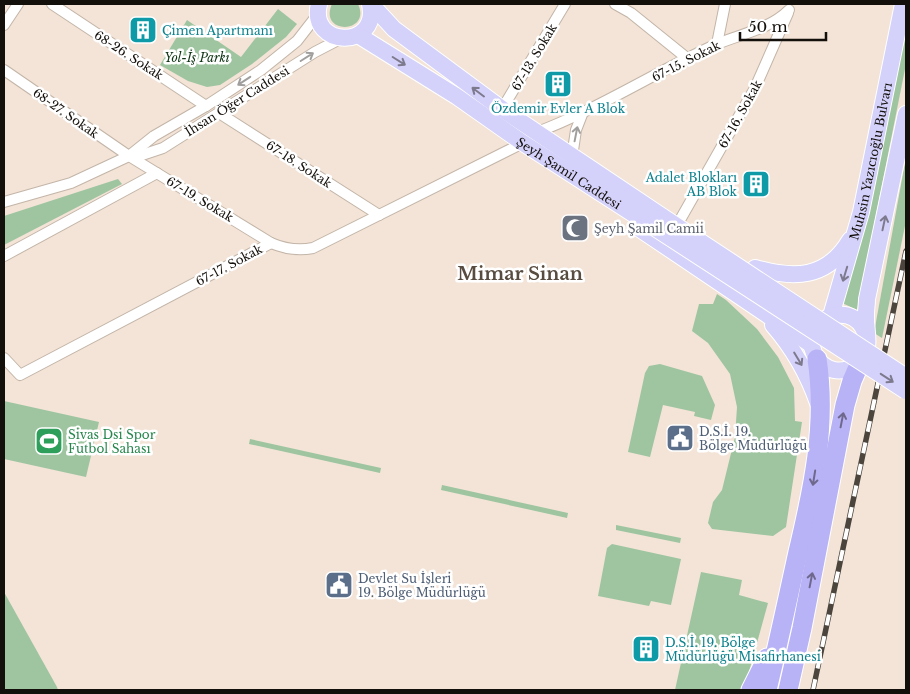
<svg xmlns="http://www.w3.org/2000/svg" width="910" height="694" font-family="'Libre Baskerville',serif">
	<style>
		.green { fill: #9ec5a0 }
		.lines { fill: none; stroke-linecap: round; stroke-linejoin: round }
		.street-casing { stroke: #c3b5a8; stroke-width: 12 }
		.primary-casing { stroke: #fff; stroke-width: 18 }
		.highway-casing { stroke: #fff; stroke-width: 21 }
		.street { stroke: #fff; stroke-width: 10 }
		.primary { stroke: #d4d1fa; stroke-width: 16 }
		.highway { stroke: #b8b2f6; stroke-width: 19 }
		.rail-casing { stroke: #4b453e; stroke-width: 5.5 }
		.rail { stroke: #fff; stroke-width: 4; stroke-dasharray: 11; stroke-linecap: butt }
		.primary-bridge-casing { stroke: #fff; stroke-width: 18; stroke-linecap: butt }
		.primary-bridge { stroke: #d4d1fa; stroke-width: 16 }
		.oneway { stroke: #a19f9d }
		.oneway2 { stroke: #7d7a8e }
		.oneway3 { stroke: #6e698c }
		.labels { text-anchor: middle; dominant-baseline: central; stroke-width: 5; stroke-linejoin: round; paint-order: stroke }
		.culture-label { font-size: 12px; fill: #0d838f; stroke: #fff; text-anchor: start }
		.street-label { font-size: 12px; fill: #130f0a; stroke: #fff }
		.park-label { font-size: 12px; font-style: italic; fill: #0f3414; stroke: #fff }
		.worship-label { font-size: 12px; fill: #5b616d; stroke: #fff; text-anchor: start }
		.service-label { font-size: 12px; fill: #4e5e75; stroke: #fff; text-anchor: start }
		.leisure-label { font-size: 12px; fill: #27864d; stroke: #fff; text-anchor: start }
		.district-label { font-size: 18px; font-weight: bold; fill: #584c41; stroke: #fff }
	</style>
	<rect width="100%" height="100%" fill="#f3e4d7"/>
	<g class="green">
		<path d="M332 4H358C372 34 318 35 332 4Z"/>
		<path d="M278 9 297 24 286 37 252 64 220 85 207 87 188 81 160 65 187 20 241 57Z"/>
		<path d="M906 29V64L857 310 838 301Z"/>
		<path d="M906 157V221L882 338 874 333Z"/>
		<path d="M118 179 122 184 4 245V216Z"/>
		<path d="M717 294 726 300 757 329 778 357 794 388 795 421 802 422 786 527 773 536 712 529 708 523 713 502 722 490 735 437 737 407 730 374 708 343 692 331 699 304H713Z"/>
		<path d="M660 364 702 376 715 405 711 420 694 416 695 412 663 405 650 457 628 452 645 373 649 366Z"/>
		<path d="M4 401 99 422 86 477 4 459Z"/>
		<path d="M250 439 381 468 380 473 249 444Z"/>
		<path d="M442 485 568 513 567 518 441 490Z"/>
		<path d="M616 525 681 538 680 543 616 530Z"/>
		<path d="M612 544 681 559 671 605 651 601 649 606 598 596 607 548Z"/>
		<path d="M701 572 742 580 739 595 768 603 744 690H675Z"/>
		<path d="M4 592 57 687 58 690H4Z"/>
	</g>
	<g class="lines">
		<defs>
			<g id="street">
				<path d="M52 4 206 106"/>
				<path d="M615 4 631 13 688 59"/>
				<path d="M4 25 18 4"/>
				<path d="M717 44 725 4"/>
				<path d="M4 70 129 156 271 243C285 249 298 251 313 248L523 143"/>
				<path d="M502 109 565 4"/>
				<path d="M219 113 379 215"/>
				<path d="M535 133C599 109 655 72 717 44 741 34 770 29 789 10"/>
				<path d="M129 156H139L163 148 315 52 342 38"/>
				<path d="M572 157 576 130 583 112"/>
				<path d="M4 202 71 183 129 156 154 136 206 106 261 70 297 41 318 14"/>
				<path d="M680 220 755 88 788 13"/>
				<path d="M4 256 157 173"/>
				<path d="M4 358 20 375 271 243"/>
			</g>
			<g id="primary">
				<path d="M319 4C308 48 380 50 370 4"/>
				<path d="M371 4 394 29 502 109 663 217"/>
				<path id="s1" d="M358 35 456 96 523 143 655 228"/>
				<path d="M637 227 812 345"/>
				<path d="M755 268C794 279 827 279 850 240"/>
				<path id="s2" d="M831 316 861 212 903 4"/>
				<path d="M773 325C793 348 808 374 818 403"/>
				<path d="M867 340C860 295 798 317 814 353 818 362 825 368 834 370 844 372 855 368 862 359 872 346 865 329 866 314 866 309 867 304 867 299L906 114"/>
			</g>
			<g id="highway">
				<path d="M751 690 767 658"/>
				<path d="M767 690C778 644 788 598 798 552 813 489 827 425 817 359"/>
				<path d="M788 690 802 628 845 405 852 381 862 358"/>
			</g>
		</defs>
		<use href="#street" class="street-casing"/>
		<use href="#primary" class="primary-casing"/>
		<use href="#highway" class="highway-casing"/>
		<use href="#street" class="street"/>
		<use href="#primary" class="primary"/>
		<use href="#highway" class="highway"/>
		<defs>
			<path id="rail" d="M813 690 906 251"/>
		</defs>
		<use href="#rail" class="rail-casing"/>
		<use href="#rail" class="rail"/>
		<defs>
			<g id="primary-bridge">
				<path d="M663 217 906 377"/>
				<path d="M655 228 906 391"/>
			</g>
		</defs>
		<use href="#primary-bridge" class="primary-bridge-casing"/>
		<use href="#primary-bridge" class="primary-bridge"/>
	</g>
	<defs><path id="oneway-shaft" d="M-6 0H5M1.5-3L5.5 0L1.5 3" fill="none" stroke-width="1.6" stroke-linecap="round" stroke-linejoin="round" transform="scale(1.25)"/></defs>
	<g class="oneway">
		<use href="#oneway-shaft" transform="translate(307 57) rotate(-32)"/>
		<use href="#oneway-shaft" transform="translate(244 81) rotate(147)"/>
		<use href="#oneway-shaft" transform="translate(576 134) rotate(-79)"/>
	</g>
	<g class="oneway2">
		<use href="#oneway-shaft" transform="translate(399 61) rotate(32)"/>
		<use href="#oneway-shaft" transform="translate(478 92) rotate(-143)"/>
		<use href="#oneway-shaft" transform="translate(884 223) rotate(-78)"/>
		<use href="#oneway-shaft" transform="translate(845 274) rotate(107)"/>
		<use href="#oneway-shaft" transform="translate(798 359) rotate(59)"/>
		<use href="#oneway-shaft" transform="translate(887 378) rotate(33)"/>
	</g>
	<g class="oneway3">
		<use href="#oneway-shaft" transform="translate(842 420) rotate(-79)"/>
		<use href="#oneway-shaft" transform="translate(814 478) rotate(99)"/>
		<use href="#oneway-shaft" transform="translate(811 580) rotate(-79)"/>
	</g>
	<defs>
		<symbol id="building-square" viewBox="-11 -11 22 22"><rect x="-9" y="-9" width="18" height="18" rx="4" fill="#0f9aa8" stroke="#fff"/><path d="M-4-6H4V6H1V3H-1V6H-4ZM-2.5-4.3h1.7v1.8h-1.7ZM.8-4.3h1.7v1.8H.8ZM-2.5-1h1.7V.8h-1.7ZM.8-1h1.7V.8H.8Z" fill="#fff"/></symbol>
		<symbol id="mosque-square" viewBox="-11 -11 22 22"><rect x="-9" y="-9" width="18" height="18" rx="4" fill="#6b7280" stroke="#fff"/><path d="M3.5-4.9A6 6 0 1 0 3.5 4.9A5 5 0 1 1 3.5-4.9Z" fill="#fff"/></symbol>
		<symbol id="civic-square" viewBox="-11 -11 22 22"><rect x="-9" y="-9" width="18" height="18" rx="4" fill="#5c6f8a" stroke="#fff"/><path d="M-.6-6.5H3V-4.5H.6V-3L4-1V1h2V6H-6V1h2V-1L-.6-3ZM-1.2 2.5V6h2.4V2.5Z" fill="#fff"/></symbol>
		<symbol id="stadium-square" viewBox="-11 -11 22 22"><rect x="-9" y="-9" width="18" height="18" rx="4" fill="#2e9e5b" stroke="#fff"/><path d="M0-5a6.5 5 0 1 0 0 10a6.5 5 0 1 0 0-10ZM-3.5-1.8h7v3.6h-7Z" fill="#fff"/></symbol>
	</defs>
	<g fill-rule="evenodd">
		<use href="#building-square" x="127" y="14" width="32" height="32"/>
		<use href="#building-square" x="542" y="68" width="32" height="32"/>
		<use href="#building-square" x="740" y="168" width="32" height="32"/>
		<use href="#mosque-square" x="559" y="212" width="32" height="32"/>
		<use href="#civic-square" x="664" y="422" width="32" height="32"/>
		<use href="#stadium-square" x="33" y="425" width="32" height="32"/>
		<use href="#civic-square" x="323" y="569" width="32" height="32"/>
		<use href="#building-square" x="630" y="633" width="32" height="32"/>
	</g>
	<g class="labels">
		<g class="culture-label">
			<text x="162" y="30">Çimen Apartmanı</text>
			<text x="558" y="108" text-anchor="middle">Özdemir Evler A Blok</text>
			<text x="737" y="177" text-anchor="end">Adalet Blokları<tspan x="737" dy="14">AB Blok</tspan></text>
			<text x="665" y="642">D.S.İ. 19. Bölge<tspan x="665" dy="14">Müdürlüğü Misafirhanesi</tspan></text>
		</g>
		<g class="street-label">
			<text transform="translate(129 55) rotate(33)">68-26. Sokak</text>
			<text transform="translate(534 57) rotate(-59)">67-13. Sokak</text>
			<text transform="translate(686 61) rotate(-27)">67-15. Sokak</text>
			<text transform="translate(237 101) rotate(-32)">İhsan Öğer Caddesi</text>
			<text transform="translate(66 113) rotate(35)">68-27. Sokak</text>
			<text transform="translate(740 114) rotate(-61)">67-16. Sokak</text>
			<text stroke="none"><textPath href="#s2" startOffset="160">Muhsin Yazıcıoğlu Bulvarı</textPath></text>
			<text transform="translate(299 164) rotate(33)">67-18. Sokak</text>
			<text stroke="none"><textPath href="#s1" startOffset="252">Şeyh Şamil Caddesi</textPath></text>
			<text transform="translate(200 199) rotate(31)">67-19. Sokak</text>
			<text transform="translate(229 265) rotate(-28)">67-17. Sokak</text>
		</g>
		<g class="park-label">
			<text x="197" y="57">Yol-İş Parkı</text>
		</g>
		<g class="worship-label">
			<text x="594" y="228">Şeyh Şamil Camii</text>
		</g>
		<g class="service-label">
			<text x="699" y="431">D.S.İ. 19.<tspan x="699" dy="14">Bölge Müdürlüğü</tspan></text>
			<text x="358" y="578">Devlet Su İşleri<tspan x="358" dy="14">19. Bölge Müdürlüğü</tspan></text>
		</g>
		<g class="leisure-label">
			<text x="68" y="434">Sivas Dsi Spor<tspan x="68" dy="14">Futbol Sahası</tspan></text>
		</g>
		<g class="district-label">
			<text x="520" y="274">Mimar Sinan</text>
		</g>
	</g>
	<rect width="910" height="694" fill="none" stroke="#130f0a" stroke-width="10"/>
	<path d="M740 32v8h86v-8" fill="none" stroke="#130f0a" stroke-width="2.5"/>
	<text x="748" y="32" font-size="15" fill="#130f0a" stroke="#ffffff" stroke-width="4" paint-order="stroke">50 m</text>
</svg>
